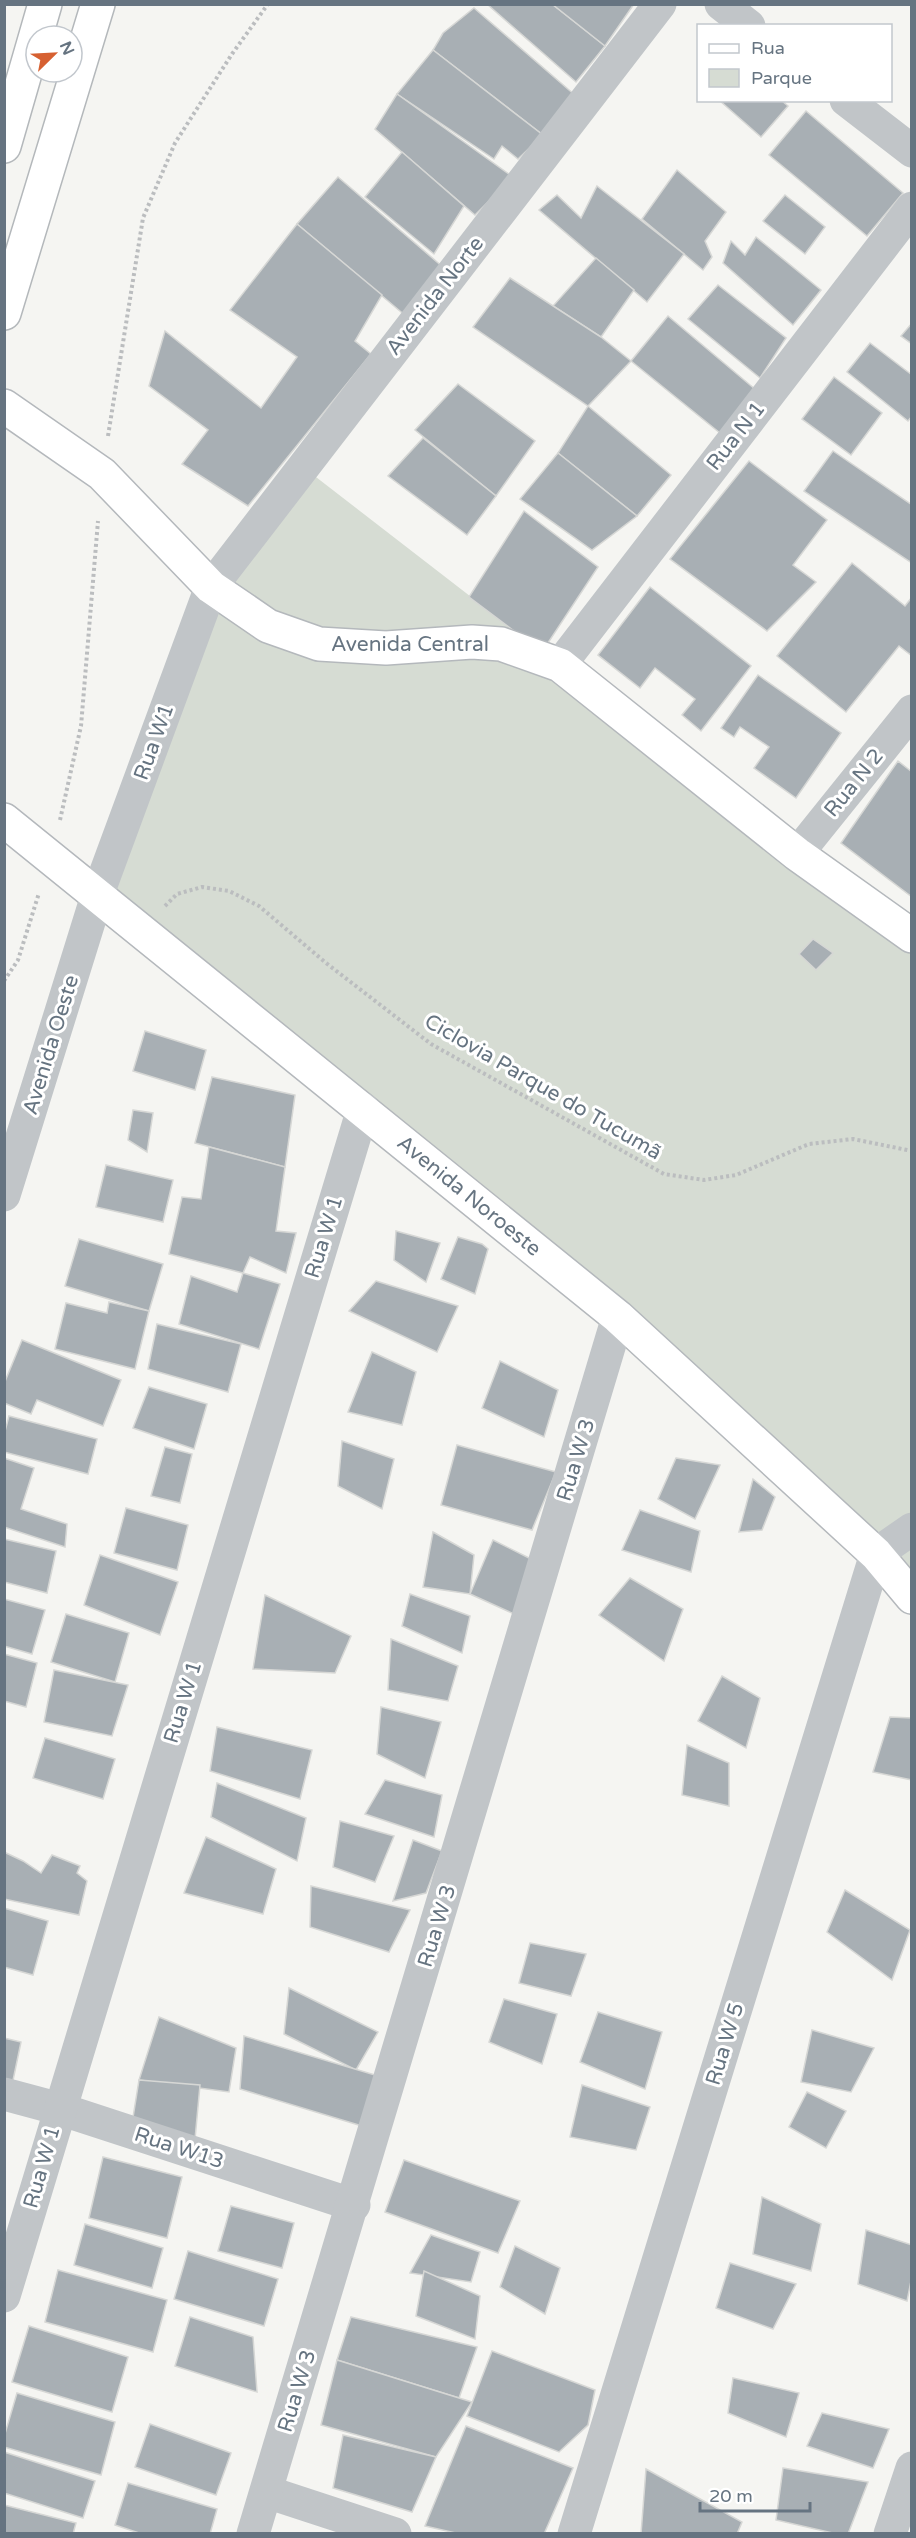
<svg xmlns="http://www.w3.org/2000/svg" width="916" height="2538" font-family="'Varela Round',sans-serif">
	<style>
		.green { fill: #d6dcd3 }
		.building { fill: #a8afb4; stroke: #d6d7d5; stroke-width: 1.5 }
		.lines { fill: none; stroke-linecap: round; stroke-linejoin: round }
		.secondary-casing { stroke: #b4b8bc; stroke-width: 36 }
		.primary-casing { stroke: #b4b8bb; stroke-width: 36 }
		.path { stroke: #bbbdbf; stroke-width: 4; stroke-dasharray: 3 3; stroke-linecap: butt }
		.street { stroke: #c1c5c8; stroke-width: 33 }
		.secondary { stroke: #fff; stroke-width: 33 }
		.primary { stroke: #fff; stroke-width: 33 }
		.labels { text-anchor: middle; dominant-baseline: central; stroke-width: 6; stroke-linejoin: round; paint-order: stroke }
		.street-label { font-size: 21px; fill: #667481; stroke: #fff }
	</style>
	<rect width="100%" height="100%" fill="#f5f5f2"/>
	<path class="green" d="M303 467 911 937V1597L876 1554 97 896 211 587Z"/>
	<g class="building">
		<path d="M487 4H552L605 46 576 82Z"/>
		<path d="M552 4H634L605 46Z"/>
		<path d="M474 8 576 96 543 135 433 50 443 33Z"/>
		<path d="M433 50 543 135 518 159 502 146 494 159 397 94Z"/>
		<path d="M397 94 513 177 475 215 375 129Z"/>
		<path d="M719 100H781L788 106 761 137Z"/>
		<path d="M806 111 903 193 867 236 769 155Z"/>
		<path d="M402 152 464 206 434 254 365 197Z"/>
		<path d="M677 170 726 212 705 241 712 257 703 270 642 219Z"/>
		<path d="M338 177 444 268 407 317 297 224Z"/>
		<path d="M597 186 684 254 647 302 539 210 557 195 581 218Z"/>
		<path d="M785 195 825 227 805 254 763 221Z"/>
		<path d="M297 224 382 295 355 341 371 354 248 506 182 464 208 430 149 386 165 331 261 408 297 357 230 310Z"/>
		<path d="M756 237 821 290 793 325 723 263 731 241 745 255Z"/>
		<path d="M596 258 634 290 601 337 553 306Z"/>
		<path d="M510 278 601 337 631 361 588 406 473 327Z"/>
		<path d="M718 285 786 338 760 378 688 319Z"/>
		<path d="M668 316 756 390 720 433 631 361Z"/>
		<path d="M912 323V344L901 336Z"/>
		<path d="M870 343 912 375V416L908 421 847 372Z"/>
		<path d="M834 377 882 413 851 455 802 419Z"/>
		<path d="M458 384 535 441 496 496 415 430Z"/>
		<path d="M588 406 671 475 637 516 558 453Z"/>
		<path d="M423 438 496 496 467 535 388 476Z"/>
		<path d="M833 451 912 505V563L804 491Z"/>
		<path d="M558 453 637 516 592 550 520 499Z"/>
		<path d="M749 461 827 520 793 565 816 582 767 631 670 559Z"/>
		<path d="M524 511 598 567 542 652 469 597Z"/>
		<path d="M852 563 905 606 912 597V656L899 646 846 712 777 656Z"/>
		<path d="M650 587 751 666 701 731 682 715 695 699 655 668 640 688 598 655Z"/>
		<path d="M758 675 841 733 796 798 754 768 769 747 740 727 734 737 721 728Z"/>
		<path d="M898 761 912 772V897L841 843Z"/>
		<path d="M813 939 833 953 816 970 799 954Z"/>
		<path d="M145 1031 206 1050 195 1090 133 1071Z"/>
		<path d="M212 1077 295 1095 285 1167 195 1143Z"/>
		<path d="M133 1110 153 1113 147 1152 128 1140Z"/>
		<path d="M209 1147 285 1167 276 1231 296 1233 286 1273 250 1257 243 1273 169 1254 182 1197 201 1199Z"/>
		<path d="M106 1165 173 1180 163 1222 96 1207Z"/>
		<path d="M396 1231 440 1243 426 1282 394 1260Z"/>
		<path d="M458 1237 482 1244 488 1249 475 1294 441 1279Z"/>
		<path d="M79 1239 163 1264 149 1311 65 1286Z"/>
		<path d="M243 1273 280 1284 259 1349 179 1324 191 1276 237 1292Z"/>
		<path d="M376 1281 458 1306 437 1352 349 1311Z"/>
		<path d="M109 1302 149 1311 135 1369 55 1349 66 1303 107 1313Z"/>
		<path d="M157 1324 241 1344 228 1392 148 1369Z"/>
		<path d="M22 1340 121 1380 103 1426 37 1400 31 1414 4 1403V1384Z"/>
		<path d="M372 1352 416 1372 402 1425 348 1412Z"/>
		<path d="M500 1361 558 1390 544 1437 482 1408Z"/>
		<path d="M149 1387 207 1404 194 1449 133 1428Z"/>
		<path d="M9 1416 97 1439 88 1474 4 1452V1435Z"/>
		<path d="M342 1441 394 1459 382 1509 338 1486Z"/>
		<path d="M457 1445 556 1472 532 1530 441 1505Z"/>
		<path d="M165 1447 192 1454 180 1503 151 1496Z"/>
		<path d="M4 1458 34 1468 21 1509 67 1524 65 1547 4 1527Z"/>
		<path d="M676 1458 720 1465 695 1519 658 1499Z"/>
		<path d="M753 1479 775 1497 762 1530 739 1532Z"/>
		<path d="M126 1508 188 1525 177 1570 114 1553Z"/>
		<path d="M640 1510 700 1531 691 1572 622 1550Z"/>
		<path d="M433 1532 474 1555 470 1594 423 1587Z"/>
		<path d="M4 1539 56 1551 47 1593 4 1582Z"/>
		<path d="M493 1540 531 1559 514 1614 470 1594Z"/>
		<path d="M100 1555 178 1582 160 1635 84 1605Z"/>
		<path d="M630 1578 683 1609 664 1661 599 1615Z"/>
		<path d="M410 1594 470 1616 462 1653 402 1626Z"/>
		<path d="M265 1595 351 1636 335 1673 253 1669Z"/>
		<path d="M4 1599 45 1610 32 1654 4 1646Z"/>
		<path d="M66 1614 129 1633 115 1682 51 1662Z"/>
		<path d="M391 1639 458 1666 448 1701 388 1690Z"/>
		<path d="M4 1654 37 1663 26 1707 4 1701Z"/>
		<path d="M54 1670 128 1685 112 1736 44 1722Z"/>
		<path d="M722 1676 760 1698 746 1748 698 1721Z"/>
		<path d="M381 1707 441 1722 425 1778 377 1754Z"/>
		<path d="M890 1717 912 1718V1780L873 1772Z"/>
		<path d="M217 1727 312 1750 300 1799 210 1771Z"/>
		<path d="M45 1738 115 1759 103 1799 33 1778Z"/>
		<path d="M687 1745 729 1763V1806L682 1795Z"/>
		<path d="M385 1780 442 1795 434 1837 365 1814Z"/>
		<path d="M217 1783 306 1818 297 1861 211 1817Z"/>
		<path d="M340 1821 394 1836 375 1882 333 1867Z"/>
		<path d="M206 1837 276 1869 263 1914 184 1893Z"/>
		<path d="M413 1840 442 1851 426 1893 393 1901Z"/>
		<path d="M4 1852 23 1861 41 1873 52 1855 80 1866 77 1873 87 1881 79 1915 4 1899Z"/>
		<path d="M311 1886 410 1910 389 1952 310 1927Z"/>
		<path d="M845 1890 910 1930 892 1980 827 1932Z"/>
		<path d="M4 1908 48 1921 33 1975 4 1967Z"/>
		<path d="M530 1943 586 1954 571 1996 519 1983Z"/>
		<path d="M289 1988 378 2032 356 2070 284 2034Z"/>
		<path d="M504 1999 557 2014 542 2064 489 2042Z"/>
		<path d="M598 2012 662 2032 645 2089 580 2062Z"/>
		<path d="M159 2017 236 2048 229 2092 139 2080Z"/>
		<path d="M812 2030 874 2048 851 2092 801 2082Z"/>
		<path d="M244 2036 375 2075 362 2126 240 2089Z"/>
		<path d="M4 2038 21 2042 11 2090 4 2088Z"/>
		<path d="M139 2080 200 2085 194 2150 131 2130Z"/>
		<path d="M582 2085 650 2107 636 2150 570 2137Z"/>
		<path d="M807 2092 846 2111 826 2148 789 2127Z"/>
		<path d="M103 2157 182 2177 167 2238 89 2218Z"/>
		<path d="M404 2160 520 2201 498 2253 385 2212Z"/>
		<path d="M762 2197 821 2224 811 2271 753 2254Z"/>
		<path d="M231 2206 294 2223 282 2268 218 2251Z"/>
		<path d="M85 2224 163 2248 152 2288 74 2265Z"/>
		<path d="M866 2230 912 2245V2276L907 2301 858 2284Z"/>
		<path d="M431 2235 480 2252 471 2282 410 2273Z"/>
		<path d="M515 2246 560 2268 545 2314 500 2287Z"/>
		<path d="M188 2251 278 2279 264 2326 174 2299Z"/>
		<path d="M730 2263 796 2284 773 2329 716 2308Z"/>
		<path d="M58 2270 167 2300 153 2352 45 2322Z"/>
		<path d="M424 2271 480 2296 475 2339 416 2316Z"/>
		<path d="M190 2317 253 2337 257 2392 175 2366Z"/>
		<path d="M351 2317 477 2347 459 2398 337 2360Z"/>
		<path d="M29 2326 128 2357 112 2412 12 2382Z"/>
		<path d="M492 2351 595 2390 588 2425 559 2452 467 2416Z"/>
		<path d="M337 2360 459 2398 472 2402 436 2457 321 2425Z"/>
		<path d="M733 2378 799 2393 786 2437 728 2413Z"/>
		<path d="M17 2393 115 2422 101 2475 4 2447V2437Z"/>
		<path d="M822 2413 889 2429 873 2468 807 2446Z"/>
		<path d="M150 2424 231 2453 216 2495 135 2467Z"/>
		<path d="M466 2426 573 2468 544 2534H460L425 2526Z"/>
		<path d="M343 2435 436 2457 412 2512 333 2488Z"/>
		<path d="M4 2452 95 2481 83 2518 4 2493Z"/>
		<path d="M783 2468 868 2482 848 2534H837L776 2520Z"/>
		<path d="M646 2469 742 2522 737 2534H641Z"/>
		<path d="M128 2483 217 2509 210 2534H142L115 2525Z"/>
		<path d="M4 2505 76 2523 73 2534H4Z"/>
	</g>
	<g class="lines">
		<defs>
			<g id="secondary">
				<path d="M4 406 102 474 211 587 268 626 319 644 386 648 472 642 501 644 560 665 797 854 912 936"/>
				<path d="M4 820 618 1317 876 1554 912 1597"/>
			</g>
			<g id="primary">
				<path d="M4 146 45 4"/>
				<path d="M4 313 98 4"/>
			</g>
		</defs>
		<use href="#secondary" class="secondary-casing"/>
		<use href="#primary" class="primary-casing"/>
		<g class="path">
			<path d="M108 436 143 218 175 143 232 54 268 4"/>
			<path d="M60 820 81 726 98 521"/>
			<path d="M165 906 177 894 202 887 229 891 259 906 326 963 431 1044 664 1174 704 1180 736 1175 809 1144 853 1139 912 1151"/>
			<path d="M4 981 18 960 39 893"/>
		</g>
		<g class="street">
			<path d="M721 4 749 26"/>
			<path d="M846 100 912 151"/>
			<path d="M560 665 912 208"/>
			<path d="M797 854 912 711"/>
			<path d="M4 1195 97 896 211 587 660 4"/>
			<path d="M4 2094 60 2109 354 2205"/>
			<path d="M4 2296 363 1109"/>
			<path d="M267 2492 395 2534"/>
			<path d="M253 2534 618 1317"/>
			<path d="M574 2534 876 1554 912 1529"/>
			<path d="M890 2534 912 2468"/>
		</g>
		<use href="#secondary" class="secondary"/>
		<use href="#primary" class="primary"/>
	</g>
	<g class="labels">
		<g class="street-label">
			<text transform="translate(435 296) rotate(-52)">Avenida Norte</text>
			<text transform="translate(736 436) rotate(-52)">Rua N 1</text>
			<text x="410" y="644">Avenida Central</text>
			<text transform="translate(154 742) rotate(-70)">Rua W1</text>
			<text transform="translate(854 783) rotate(-51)">Rua N 2</text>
			<text transform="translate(51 1045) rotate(-73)">Avenida Oeste</text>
			<text transform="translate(543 1087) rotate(30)">Ciclovia Parque do Tucumã</text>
			<text transform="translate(469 1196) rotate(39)">Avenida Noroeste</text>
			<text transform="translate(324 1237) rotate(-73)">Rua W 1</text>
			<text transform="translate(576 1460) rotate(-73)">Rua W 3</text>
			<text transform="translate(183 1702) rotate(-73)">Rua W 1</text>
			<text transform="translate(437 1926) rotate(-73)">Rua W 3</text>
			<text transform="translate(725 2044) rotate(-73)">Rua W 5</text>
			<text transform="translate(179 2148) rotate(18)">Rua W13</text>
			<text transform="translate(42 2167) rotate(-74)">Rua W 1</text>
			<text transform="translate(297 2391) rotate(-73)">Rua W 3</text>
		</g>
	</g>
	<rect width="916" height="2538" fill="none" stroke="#667481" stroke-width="12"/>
	<rect x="697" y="24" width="195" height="78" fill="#ffffff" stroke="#c2c7cd" stroke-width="1.5"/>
	<rect x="709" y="44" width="30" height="9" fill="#ffffff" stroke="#c2c7cd" stroke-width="1.5"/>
	<text x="751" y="54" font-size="18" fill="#667481">Rua</text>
	<rect x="709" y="69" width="30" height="18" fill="#d6dcd3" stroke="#c2c7cd" stroke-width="1.5"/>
	<text x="751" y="84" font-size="18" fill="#667481">Parque</text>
	<g transform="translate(54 54) rotate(66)"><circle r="28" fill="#ffffff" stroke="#c2c7cd" stroke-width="1.5"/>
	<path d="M0-4.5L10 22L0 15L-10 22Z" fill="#d66031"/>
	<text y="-9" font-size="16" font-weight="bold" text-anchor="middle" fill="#667481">N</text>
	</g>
	<path d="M700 2502v9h110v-9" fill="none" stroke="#667481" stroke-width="3"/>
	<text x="709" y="2502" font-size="18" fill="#667481" stroke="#ffffff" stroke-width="4.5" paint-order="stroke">20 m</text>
</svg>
